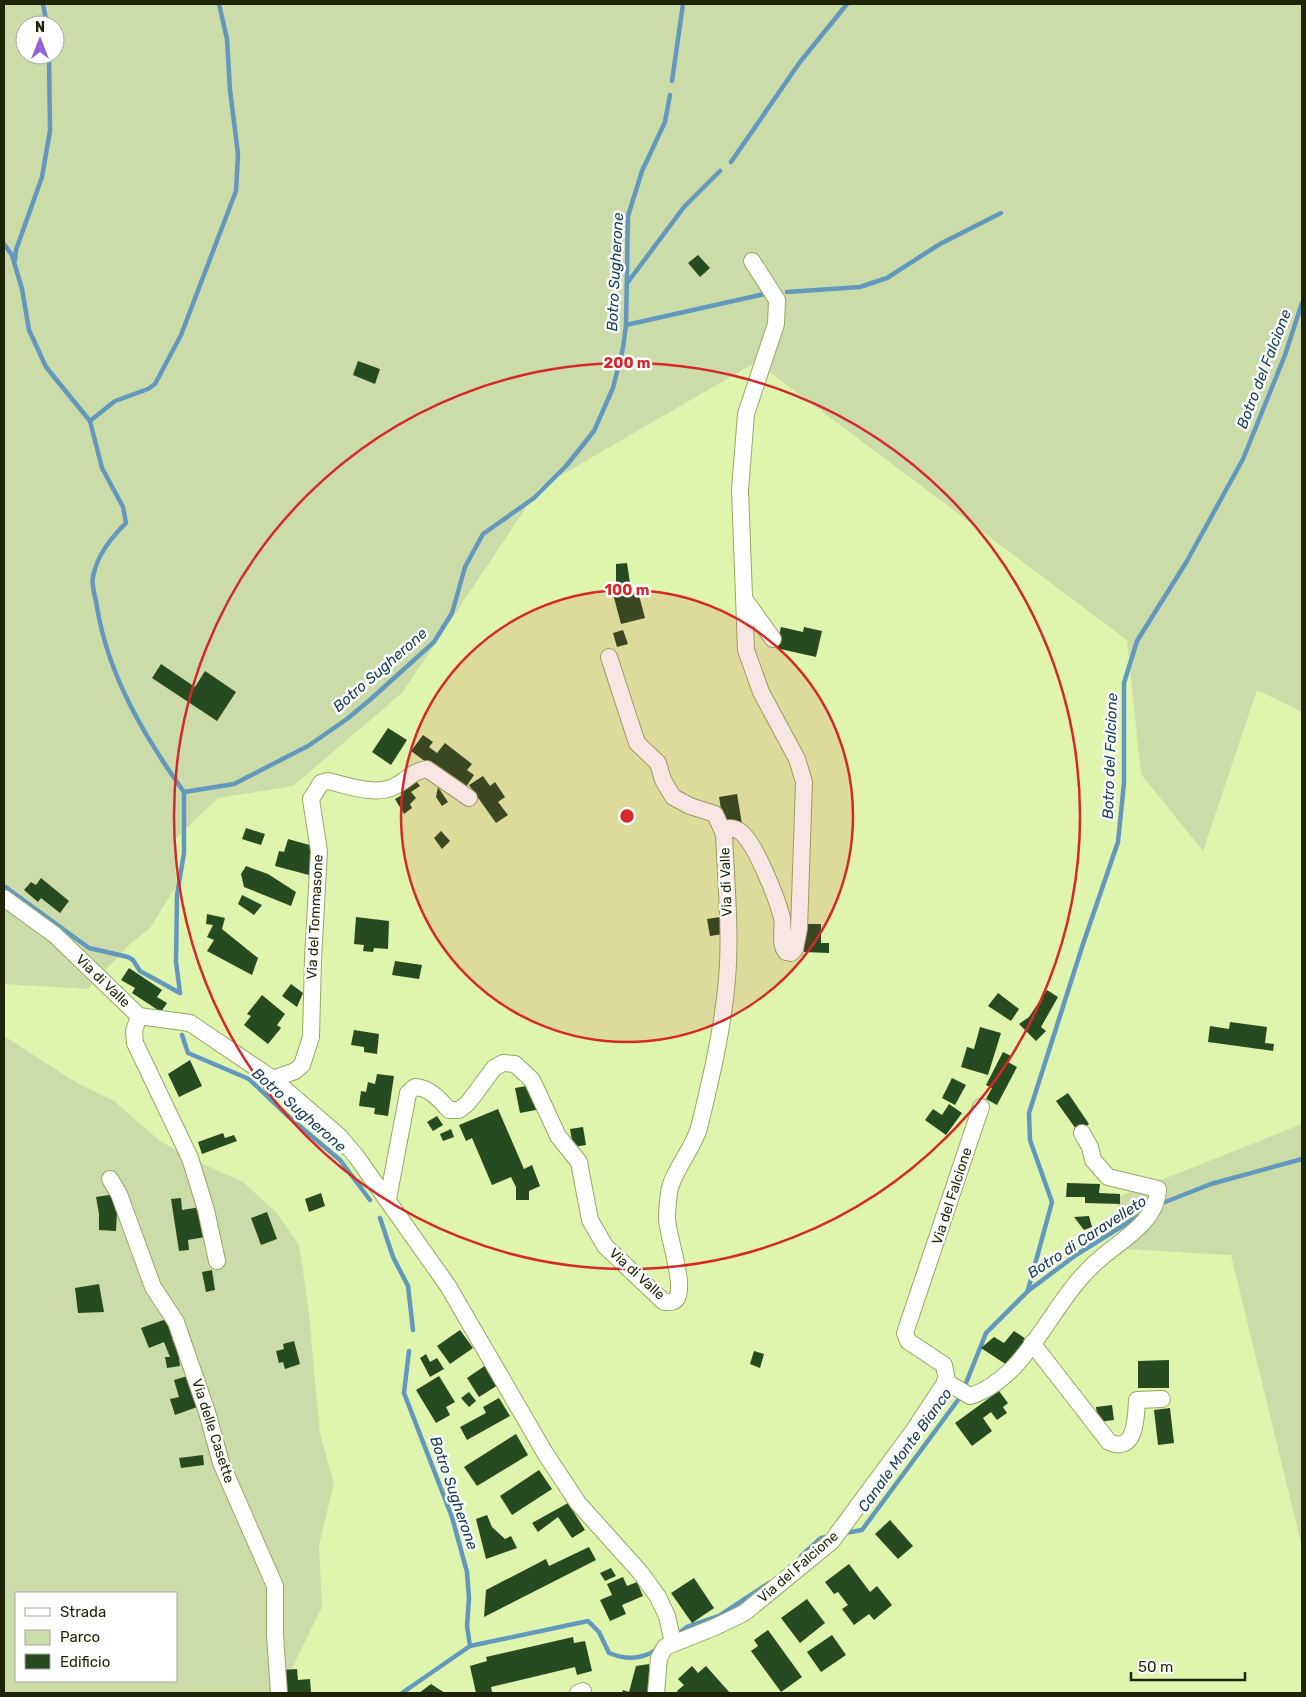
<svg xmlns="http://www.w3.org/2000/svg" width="1306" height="1697" font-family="Rubik,sans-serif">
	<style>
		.green { fill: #ccdca8; fill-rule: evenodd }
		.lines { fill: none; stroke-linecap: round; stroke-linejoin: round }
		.stream { stroke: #6398be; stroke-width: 4.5 }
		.building { fill: #264b21 }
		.minor-casing { stroke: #96a964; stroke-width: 18 }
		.minor { stroke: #fff; stroke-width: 16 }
		.ring { fill: none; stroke: #d62828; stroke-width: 2.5 }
		.labels { text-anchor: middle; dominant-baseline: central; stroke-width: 5; stroke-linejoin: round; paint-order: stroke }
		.street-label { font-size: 14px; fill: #1d2407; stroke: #fff }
		.water-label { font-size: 15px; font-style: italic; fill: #16405c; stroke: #fff }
		.centre { fill: #d62828; stroke: #fff; stroke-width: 2.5 }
		.ring-label { font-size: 15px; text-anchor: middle; font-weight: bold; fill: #d62828; stroke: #fff; stroke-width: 5; stroke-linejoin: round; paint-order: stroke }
	</style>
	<rect width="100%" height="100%" fill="#dff4ac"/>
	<g class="green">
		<path d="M4 4H1302V712L1257 690 1203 851 1141 774 1127 640 756 362 539 488 402 693 293 786 218 798 173 841 177 885 150 928 130 944 88 989 4 984ZM25 25H55V55H25Z"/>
		<path d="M4 1036 77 1083 114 1101 160 1141 192 1159 243 1182 277 1213 299 1245 308 1305 320 1434 334 1483 319 1545 322 1607 289 1674 288 1693H4ZM16 1593H176V1681H16Z"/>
		<path d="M1302 1124V1547L1231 1255 1124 1249 1116 1198Z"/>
	</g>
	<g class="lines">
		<g class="stream">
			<path d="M43 4 47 25"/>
			<path d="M672 81 683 4"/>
			<path d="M731 162 800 62 847 4"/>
			<path d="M4 244 12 255 22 289 29 330 46 367 90 421 102 468 123 507 126 523C111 538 97 555 93 577 91 586 96 598 97 607 108 675 144 736 184 792"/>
			<path d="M15 260 16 250 42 177 50 131 49 55"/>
			<path d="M628 282 684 207 720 171"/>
			<path d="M787 292 860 287 887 278 940 244 1001 213"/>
			<path d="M626 325 769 293"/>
			<path d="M90 421 115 401 148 389 155 384 181 335 236 191 238 154 230 90 227 39 219 4"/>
			<path d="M184 792 234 784 308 746 347 719 372 698 434 642 452 613 465 567 483 534 534 498 566 466 594 431 613 388 623 348 626 325 628 216 642 171 665 122 670 95"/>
			<path d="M4 886 89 948 128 957 133 960 140 971 180 993"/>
			<path d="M180 993 176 962 177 895 184 853V792"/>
			<path d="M182 1035 188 1053 249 1079 289 1117 340 1160 370 1200"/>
			<path d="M1160 1204 1211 1184 1302 1159"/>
			<path d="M380 1218 393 1257 408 1286 413 1330"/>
			<path d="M1028 1290 1052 1202 1030 1140 1029 1113 1083 944 1118 842 1124 783V683L1137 641 1187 561 1243 459 1285 355 1302 303"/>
			<path d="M409 1351 404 1393 452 1517 467 1572 469 1598 467 1626 470 1646"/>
			<path d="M964 1388 986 1333 1028 1291 1076 1255 1140 1215"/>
			<path d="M845 1533 862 1530 961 1396"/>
			<path d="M801 1556 821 1538 827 1537"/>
			<path d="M676 1635 687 1627 719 1616 769 1583"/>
			<path d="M402 1693 470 1646 588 1621 599 1632 609 1653C626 1660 642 1660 657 1649"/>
		</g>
	</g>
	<g class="building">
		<path d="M698 255 710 268 700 277 688 263Z"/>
		<path d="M358 361 380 369 375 384 353 375Z"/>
		<path d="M627 563 630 583 616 585V564Z"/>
		<path d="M637 588 645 618 621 624 613 594Z"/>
		<path d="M781 627 803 632 804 627 822 631 816 657 776 648Z"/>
		<path d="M623 630 628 644 617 647 613 633Z"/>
		<path d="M161 664 195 687 205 671 236 692 217 721 152 678Z"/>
		<path d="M388 728 407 740 391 765 372 752Z"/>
		<path d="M423 735 433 742 429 747 437 753 445 743 472 764 467 770 474 775 464 790 411 751Z"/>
		<path d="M483 776 490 786 495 782 505 797 498 802 508 815 496 823 469 785Z"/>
		<path d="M413 777 420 786 411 792 416 798 410 804 412 808 404 814 395 799 402 795 399 790Z"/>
		<path d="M438 787 448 802 442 806 436 797Z"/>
		<path d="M737 794 742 824 724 827 719 797Z"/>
		<path d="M246 828 265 834 261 845 242 839Z"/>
		<path d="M441 831 450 841 442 849 434 838Z"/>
		<path d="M288 839 313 846 309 875 275 866 279 851 284 852Z"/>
		<path d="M246 866 268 874 296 892 291 906 244 887 241 874Z"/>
		<path d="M41 878 69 901 60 913 41 898 38 902 24 890 31 882 36 885Z"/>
		<path d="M242 895 262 905 254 915 238 904Z"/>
		<path d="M207 914 225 918 222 929 258 958 252 975 207 951 214 940 207 937 213 925 206 924Z"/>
		<path d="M356 917 389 921 388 949 374 948 373 952 363 951 364 945 354 944Z"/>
		<path d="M720 917 723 934 710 936 707 919Z"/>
		<path d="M805 924H821V943H829V953L804 952Z"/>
		<path d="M395 961 422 965 419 979 392 975Z"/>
		<path d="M129 968 162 990 157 997 167 1003 161 1012 132 993 135 988 121 980Z"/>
		<path d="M291 984 303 993 297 1007 282 996Z"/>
		<path d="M1047 990 1058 997 1041 1027 1046 1031 1036 1041 1019 1024 1029 1017Z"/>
		<path d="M998 993 1019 1009 1011 1021 988 1006Z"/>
		<path d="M262 995 285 1014 277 1025 281 1028 268 1044 244 1025 251 1016 247 1014Z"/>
		<path d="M1230 1022 1267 1027 1265 1043 1274 1044 1273 1051 1208 1042 1210 1026 1229 1029Z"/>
		<path d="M980 1027 1001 1033 988 1075 961 1067 967 1047 974 1049Z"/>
		<path d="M354 1030 379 1034 377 1054 364 1052V1047L351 1045Z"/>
		<path d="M1003 1052 1011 1056 1008 1062 1017 1067 997 1105 986 1099 992 1088 986 1085Z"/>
		<path d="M190 1060 202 1086 179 1097 168 1074Z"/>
		<path d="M377 1074 394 1076 388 1116 374 1114 375 1108 359 1106 361 1091 366 1092 368 1082 375 1084Z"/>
		<path d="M952 1078 966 1085 955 1105 942 1098Z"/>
		<path d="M532 1085 541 1109 520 1113 515 1088Z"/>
		<path d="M1068 1093 1089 1124 1078 1132 1056 1101Z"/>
		<path d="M949 1104 962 1113 946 1135 925 1120 933 1109 942 1115Z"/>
		<path d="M498 1109 524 1169 532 1165 540 1186 529 1191V1200H516V1187L511 1177 492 1185 472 1138 466 1141 459 1125Z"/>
		<path d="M437 1116 443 1125 433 1131 427 1122Z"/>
		<path d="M583 1127 586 1145 573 1147 570 1129Z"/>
		<path d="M451 1129 454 1137 443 1141 440 1134Z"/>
		<path d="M223 1133 225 1138 234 1135 237 1141 202 1154 198 1142Z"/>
		<path d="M1067 1183 1100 1184 1099 1193 1120 1194V1204L1085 1203V1197H1066Z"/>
		<path d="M321 1193 325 1206 309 1212 305 1199Z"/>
		<path d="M115 1194 117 1213 116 1231 99 1230V1214L96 1197Z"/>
		<path d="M181 1198 182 1210 201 1207 205 1237 188 1240 189 1250 179 1251 171 1199Z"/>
		<path d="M267 1212 277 1239 261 1245 251 1218Z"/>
		<path d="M1089 1216 1092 1227 1084 1230 1074 1217Z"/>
		<path d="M212 1270 215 1290 206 1292 202 1272Z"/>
		<path d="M99 1284 104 1312 78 1313 75 1288Z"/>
		<path d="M169 1318 177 1337 172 1339 178 1351 180 1366 167 1368 165 1357H170L164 1342 149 1348 141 1328Z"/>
		<path d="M460 1330 473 1348 450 1364 437 1346Z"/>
		<path d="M1014 1331 1029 1341 1010 1367 981 1348 994 1337 1004 1343Z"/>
		<path d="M294 1341 300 1364 285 1369 283 1362 279 1363 276 1351 284 1349 283 1344Z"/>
		<path d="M754 1351 764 1354 760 1368 750 1364Z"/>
		<path d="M426 1354 430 1362 437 1358 444 1369 430 1377 420 1358Z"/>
		<path d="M1169 1360V1388H1138V1361Z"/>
		<path d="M486 1365 498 1385 479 1397 467 1378Z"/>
		<path d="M191 1375 200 1406 175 1415 170 1399 179 1397 174 1380Z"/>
		<path d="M439 1376 455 1402 446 1407 450 1415 436 1423 416 1390Z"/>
		<path d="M999 1391 1008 1403 1003 1407 1007 1413 997 1420 991 1412 983 1418 992 1431 972 1446 955 1423Z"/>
		<path d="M469 1392 476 1401 469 1407 461 1398Z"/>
		<path d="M499 1398 510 1416 467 1440 460 1427 486 1413 483 1407Z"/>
		<path d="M1112 1405 1114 1420 1098 1422 1096 1407Z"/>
		<path d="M1170 1408 1174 1443 1158 1445 1154 1410Z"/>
		<path d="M516 1434 528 1455 477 1486 464 1467Z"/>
		<path d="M203 1455 204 1465 181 1468 179 1458Z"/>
		<path d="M539 1470 552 1489 512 1515 500 1496Z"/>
		<path d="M568 1503 585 1530 572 1538 558 1517 538 1532 532 1523Z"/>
		<path d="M487 1515 492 1527 505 1539 511 1536 517 1548 486 1559 476 1519Z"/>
		<path d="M890 1520 913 1546 898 1559 875 1534Z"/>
		<path d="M589 1547 596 1560 484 1617 486 1590 546 1559 549 1566Z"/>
		<path d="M849 1564 870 1592 877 1586 892 1605 874 1620 869 1614 854 1625 842 1609 848 1605 838 1592 834 1594 825 1582Z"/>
		<path d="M611 1568 616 1576 605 1581 600 1573Z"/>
		<path d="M623 1577 627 1586 637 1582 643 1596 622 1605 626 1614 610 1621 600 1600 612 1595 607 1584Z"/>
		<path d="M694 1578 714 1608 692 1623 671 1593Z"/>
		<path d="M807 1599 825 1623 800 1643 781 1618Z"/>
		<path d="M768 1630 802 1677 781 1692 751 1651 758 1646 754 1640Z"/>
		<path d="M832 1635 846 1655 821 1672 807 1652Z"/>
		<path d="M573 1637 574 1643 585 1641 592 1671 577 1675 575 1667 491 1687 492 1692 476 1693 470 1666 487 1661 486 1657Z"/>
		<path d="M649 1664V1693H622L623 1690 629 1692 636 1666Z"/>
		<path d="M692 1666 698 1673 706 1666 730 1693H678L677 1691 684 1685 678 1679Z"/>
		<path d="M297 1669 298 1680 310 1679 311 1692 282 1693 281 1670Z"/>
		<path d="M431 1684 445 1693H419Z"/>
	</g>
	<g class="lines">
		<defs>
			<g id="minor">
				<path d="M745 600 773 639"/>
				<path d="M609 657 637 743 658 763 663 780 673 797 690 806 715 814 724 834"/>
				<path d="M4 898 55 935 139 1016 190 1023 273 1079 339 1136 356 1156 448 1286 545 1453 578 1503 640 1572 658 1597 667 1616 673 1643"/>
				<path d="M139 1016 134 1031 135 1043 190 1158 206 1210 217 1261"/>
				<path d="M273 1079 295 1071 302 1065 311 1037 313 959 319 851 311 799 321 783 328 781C346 785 375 796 393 787 407 781 410 772 427 769L469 798"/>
				<path d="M110 1179 119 1194 153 1287 176 1322 207 1412 221 1463 275 1586V1635L279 1693"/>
				<path d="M388 1199 408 1093 415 1087C430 1088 439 1099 449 1110H459L468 1103 494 1068 503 1063 515 1064 532 1080 558 1136 579 1162 590 1220 605 1246 664 1302C669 1302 674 1303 677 1298 685 1283 668 1237 667 1219 667 1211 668 1201 669 1193 671 1174 693 1149 699 1128 711 1079 723 1028 727 979 731 931 726 882 724 834L729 828C734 828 738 829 743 834 757 848 777 898 782 918 784 929 779 944 786 952L791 953 795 949 799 929 804 782 797 759 761 692 746 650 740 490 746 414 776 324 777 300 752 261"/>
				<path d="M1032 1343 1109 1442C1136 1454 1136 1418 1137 1400L1162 1399"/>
				<path d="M945 1381 970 1396C987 1391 1002 1379 1014 1367 1046 1333 1065 1287 1102 1257 1123 1239 1157 1221 1158 1189L1108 1177 1093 1160 1090 1147 1082 1133"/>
				<path d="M578 1693 583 1691"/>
				<path d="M656 1693 659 1658 665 1647 715 1627 744 1613 832 1541 914 1430 947 1380 944 1365 908 1341 905 1333 981 1107"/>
			</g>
		</defs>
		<use href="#minor" class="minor-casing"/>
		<use href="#minor" class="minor"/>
	</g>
	<circle cx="627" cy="816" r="226" fill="#d62828" fill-opacity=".12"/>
	<g class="ring">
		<circle cx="627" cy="816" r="226"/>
		<circle cx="627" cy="816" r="453"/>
	</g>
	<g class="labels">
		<g class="street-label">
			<text transform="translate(726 882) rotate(-92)">Via di Valle</text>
			<text transform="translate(315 917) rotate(-87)">Via del Tommasone</text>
			<text transform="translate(103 981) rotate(44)">Via di Valle</text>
			<text transform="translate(952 1196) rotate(-72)">Via del Falcione</text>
			<text transform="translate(637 1274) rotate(42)">Via di Valle</text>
			<text transform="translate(213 1431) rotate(72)">Via delle Casette</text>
			<text transform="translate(798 1567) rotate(-41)">Via del Falcione</text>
		</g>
		<g class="water-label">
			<text transform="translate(615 272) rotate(-87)">Botro Sugherone</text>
			<text transform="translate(1264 369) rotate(-69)">Botro del Falcione</text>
			<text transform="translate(380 670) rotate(-41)">Botro Sugherone</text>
			<text transform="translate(1110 756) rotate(-88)">Botro del Falcione</text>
			<text transform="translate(299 1110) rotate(41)">Botro Sugherone</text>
			<text transform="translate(1087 1237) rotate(-33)">Botro di Caravelleto</text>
			<text transform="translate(905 1450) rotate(-54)">Canale Monte Bianco</text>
			<text transform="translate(454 1493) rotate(71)">Botro Sugherone</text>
		</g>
	</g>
	<circle cx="627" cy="816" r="8" class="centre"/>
	<g class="ring-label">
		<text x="627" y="368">200 m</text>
		<text x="627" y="595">100 m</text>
	</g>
	<rect width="1306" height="1697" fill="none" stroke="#1d2407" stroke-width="10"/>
	<rect x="15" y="1592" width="162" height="90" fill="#ffffff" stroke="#a5a79c"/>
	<rect x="25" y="1608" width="25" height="8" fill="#ffffff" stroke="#a5a79c"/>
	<text x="60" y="1617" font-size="15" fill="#1d2407">Strada</text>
	<rect x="25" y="1630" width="25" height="15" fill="#ccdca8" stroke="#a5a79c"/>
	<text x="60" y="1642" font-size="15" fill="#1d2407">Parco</text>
	<rect x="25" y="1654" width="25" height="15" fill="#264b21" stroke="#a5a79c"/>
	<text x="60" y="1667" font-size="15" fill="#1d2407">Edificio</text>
	<g transform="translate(40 40)"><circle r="24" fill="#ffffff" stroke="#a5a79c"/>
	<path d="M0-4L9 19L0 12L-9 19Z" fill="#945fd8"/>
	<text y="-8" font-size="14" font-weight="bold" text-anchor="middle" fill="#1d2407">N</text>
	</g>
	<path d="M1131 1672v8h114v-8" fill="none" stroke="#1d2407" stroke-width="2.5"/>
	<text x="1138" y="1672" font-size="15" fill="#1d2407" stroke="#ffffff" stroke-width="4" paint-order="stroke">50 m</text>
</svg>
